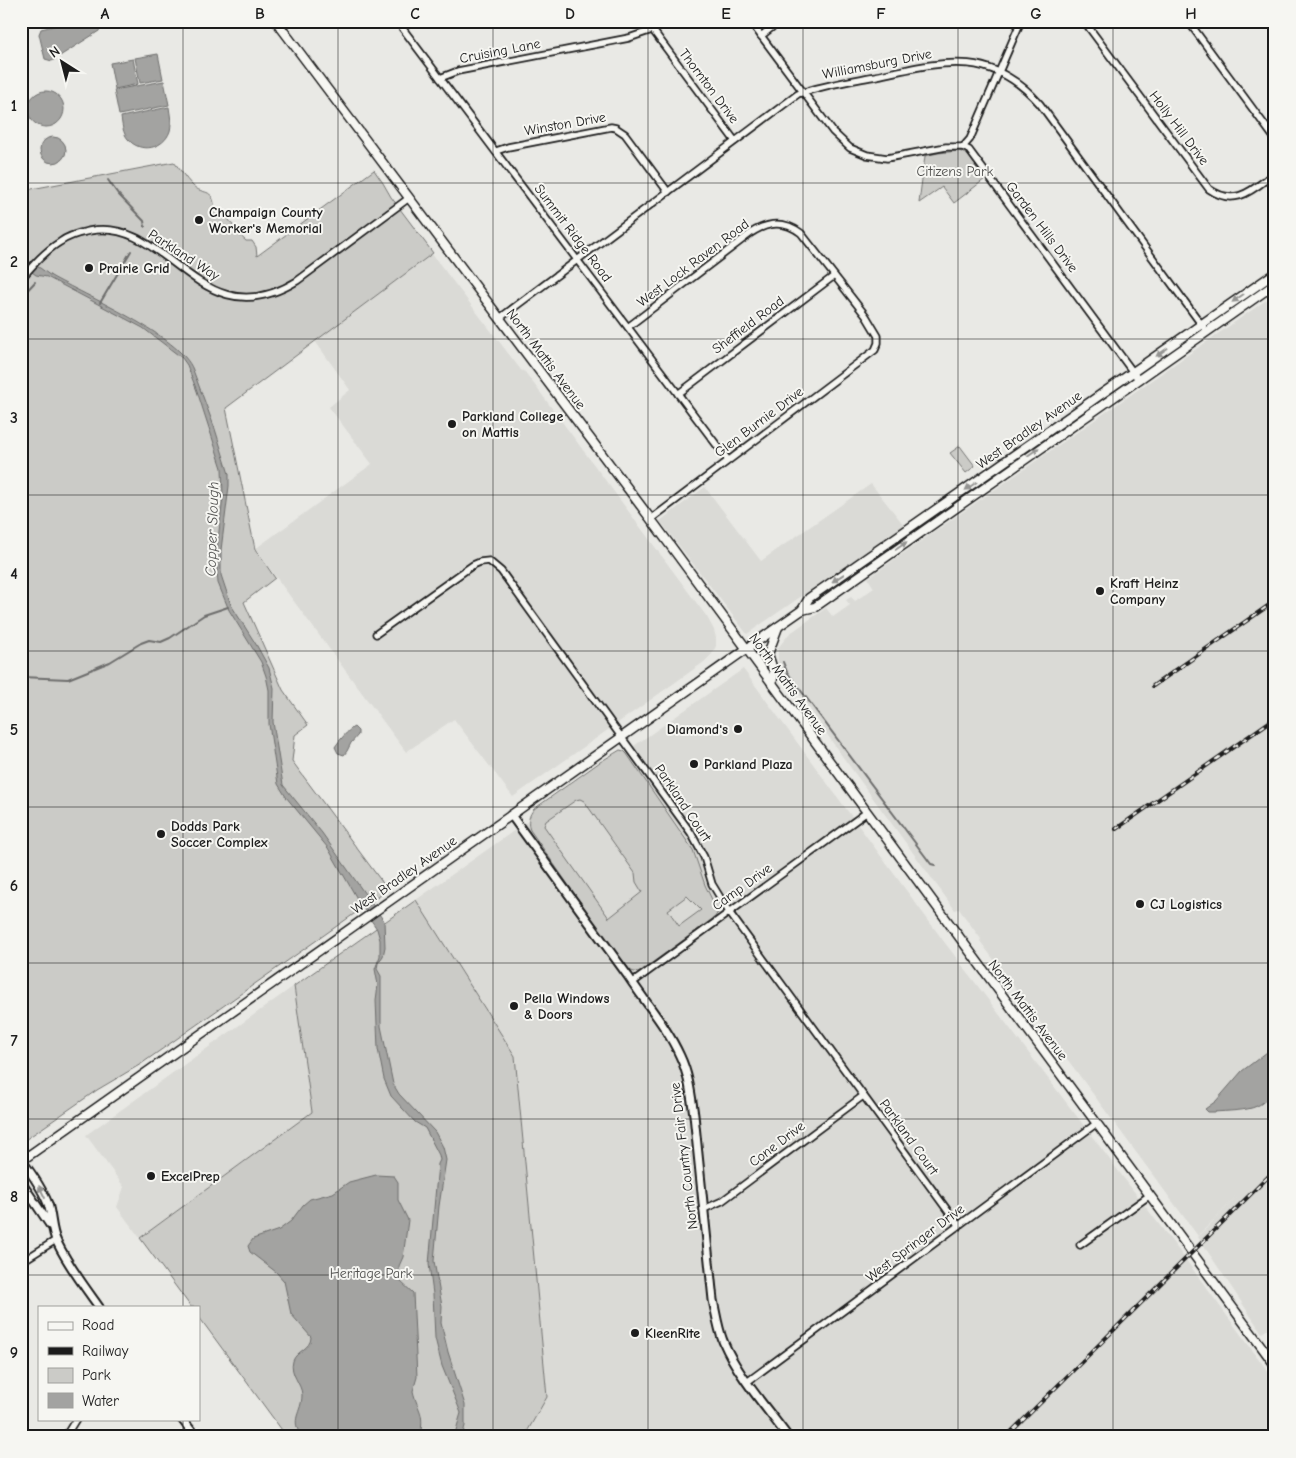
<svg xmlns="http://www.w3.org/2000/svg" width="1296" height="1458" font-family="'Comic Neue',sans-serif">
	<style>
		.built { fill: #dadad6 }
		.green { fill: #cbcbc7; stroke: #747472; fill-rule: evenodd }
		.water { fill: #a3a3a1; stroke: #6d6d6c }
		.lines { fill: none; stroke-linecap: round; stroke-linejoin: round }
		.stream { stroke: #6d6d6c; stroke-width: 2 }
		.minor-casing { stroke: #1c1c1c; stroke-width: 9 }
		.tertiary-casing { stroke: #1c1c1c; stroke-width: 11 }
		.secondary-casing { stroke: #1c1c1c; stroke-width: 11 }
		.minor { stroke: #f6f6f2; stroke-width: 5.5 }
		.tertiary { stroke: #f6f6f2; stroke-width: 7 }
		.secondary { stroke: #f6f6f2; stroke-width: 8 }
		.rail-casing { stroke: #1c1c1c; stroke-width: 4 }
		.rail { stroke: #f6f6f2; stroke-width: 2; stroke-dasharray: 5.5; stroke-linecap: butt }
		.oneway { fill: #949492 }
		.grid { fill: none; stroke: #1c1c1c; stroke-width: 1; stroke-opacity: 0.55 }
		.poi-dot { fill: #1c1c1c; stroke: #f6f6f2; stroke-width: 2 }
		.labels { text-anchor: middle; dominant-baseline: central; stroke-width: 4; stroke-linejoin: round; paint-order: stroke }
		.street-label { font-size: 14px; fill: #1c1c1c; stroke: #f6f6f2 }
		.park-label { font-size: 14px; fill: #51514f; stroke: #f6f6f2 }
		.poi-label { font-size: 14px; font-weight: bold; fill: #1c1c1c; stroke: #f6f6f2; text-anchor: start }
		.water-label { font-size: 15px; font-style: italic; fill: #525251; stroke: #f6f6f2 }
		.neatline { fill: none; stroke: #1c1c1c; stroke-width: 2 }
		.grid-label { font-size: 16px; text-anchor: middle; font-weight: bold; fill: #1c1c1c }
	</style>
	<rect width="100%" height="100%" fill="#e9e9e5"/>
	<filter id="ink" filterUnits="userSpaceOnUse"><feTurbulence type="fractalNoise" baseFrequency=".02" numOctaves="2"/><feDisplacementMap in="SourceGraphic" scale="10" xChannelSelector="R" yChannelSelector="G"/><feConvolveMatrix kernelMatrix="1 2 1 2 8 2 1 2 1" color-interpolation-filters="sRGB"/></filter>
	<g filter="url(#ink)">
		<g class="built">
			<path d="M432 254 521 370 525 372 707 617 714 630 716 638V646L712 654 704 662 513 797 454 719 406 752 255 549 372 464 329 407 350 390 315 341Z"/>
			<path d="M1275 294V1324L1262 1333 1198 1237 1239 1194 1198 1236 980 941 981 939 959 909 955 910 837 749 815 716 778 665V648L789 634 826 608 833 617 850 605 846 600 851 597 855 601 874 588 868 578Z"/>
			<path d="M871 484 904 525 747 634 660 521 705 487 761 561Z"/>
			<path d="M743 669 945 943 1180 1252 1275 1381V1437H524L547 1397 515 1056 416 900Z"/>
			<path d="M294 986 312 1112 140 1238 117 1207 124 1187 86 1135Z"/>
		</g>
		<g class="green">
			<path d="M959 151 967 154 985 179 954 203 942 187 919 203 925 156 938 153Z"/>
			<path d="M174 162C180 169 185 178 192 185 204 197 212 185 215 209 230 214 234 232 246 241H252L256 247 257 256 374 170 383 183 391 197 433 253 226 408 255 549 275 578 244 602 283 690 308 725 295 735 292 761 388 890 141 1064 97 1090 25 1140 21 1141V191Z"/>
			<path d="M960 446 975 466 966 473 950 453Z"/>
			<path d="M620 750 624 751 627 754 693 850 705 885 718 912 715 917 638 973 628 970 530 830C527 822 529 815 534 809L600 762ZM580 799 584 801 635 873 636 882 642 892 609 918 544 826 546 821 576 800ZM687 896 701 910 679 926 668 910Z"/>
			<path d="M416 900 515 1056 547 1397 524 1437H287L199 1317V1307H191L140 1238 312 1112 294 986Z"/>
		</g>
		<g class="water">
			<path d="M74 21H100L101 27 99 31 52 61 45 59 39 34 41 29Z"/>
			<path d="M158 54 163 79 140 83 135 58Z"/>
			<path d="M133 59 138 84 115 89 110 63Z"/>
			<path d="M164 81 169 105 119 115 114 90Z"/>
			<circle cx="46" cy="109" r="18"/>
			<path d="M169 107C170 115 172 123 170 131 164 149 140 154 128 139 123 133 122 125 121 117Z"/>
			<circle cx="53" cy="150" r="13"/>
			<path d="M21 259 40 268 51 276C84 295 181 336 193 370L215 429 229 474V486L221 550V575L231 605 257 646 269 668 274 688 273 722 283 785 322 833 384 921 385 947 383 956 378 963 377 969 381 976V1026L393 1084 399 1094 435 1132 443 1147 446 1160 439 1206 434 1261 442 1306 441 1323 448 1352 465 1405V1426L462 1437H454L461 1413 442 1366 435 1338 433 1294 429 1264 438 1164 440 1160 439 1155 425 1128 415 1122 391 1096 384 1079 378 1049 376 1000 378 985 375 969 380 956V940L377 929 359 902 328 848 286 797 278 784 269 724V690L266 676 261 662 229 610 218 583 216 557 223 497 222 468 197 391 187 365 182 358 143 328 47 277 36 275 21 264Z"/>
			<path d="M354 727 358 731V735L351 743 347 751 344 755 338 753 335 747C338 742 349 729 354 727Z"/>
			<path d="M1275 1046V1090C1270 1095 1264 1103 1257 1106 1247 1111 1226 1111 1214 1112H1208L1205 1109 1216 1101 1242 1071Z"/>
			<path d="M376 1175 394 1176 398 1182V1200L408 1220 403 1257 399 1266V1276L401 1282 413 1293 417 1377 413 1391C418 1412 425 1411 420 1437H302C289 1419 302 1413 302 1395 302 1384 289 1374 293 1361 296 1351 311 1349 311 1337L291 1314 284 1281 276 1272 250 1252 248 1246 253 1239 279 1230 291 1221 303 1205 310 1199 333 1193 349 1182Z"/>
		</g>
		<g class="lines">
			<g class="stream">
				<path d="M108 180 118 194 144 221 145 227"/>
				<path d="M21 297 35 282"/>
				<path d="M100 303 131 251"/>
				<path d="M783 662 787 672 931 864 935 865"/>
				<path d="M21 677 68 679 110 662 141 643 149 640 161 642 170 638 204 615 228 607"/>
			</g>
			<defs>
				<g id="minor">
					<path d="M397 21 728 460"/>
					<path d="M646 21 735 141"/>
					<path d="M750 21 833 132 850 148 867 155 887 158 946 147H963L969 150 1138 379"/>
					<path d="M1084 21 1209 189C1236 208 1253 189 1275 173"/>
					<path d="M1188 21 1275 139"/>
					<path d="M280 26 289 21"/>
					<path d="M761 36 780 21"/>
					<path d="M440 78 458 71 629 38 652 30"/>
					<path d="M963 147 970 139 1021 21"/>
					<path d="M496 151 508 147 611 127 616 128 625 134 668 192"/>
					<path d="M21 279C33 265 45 251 60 242 68 236 79 233 89 231 169 215 199 341 297 281L409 198"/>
					<path d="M500 318 798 94C823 85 850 81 876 76 941 62 990 47 1040 104L1204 328"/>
					<path d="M628 327 751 233C768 222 784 220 801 233L866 316 878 336V343L875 350 651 519"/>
					<path d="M678 394 834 276"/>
					<path d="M376 634 473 565 480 562 489 561 501 571 691 833 704 857 712 884 729 912 959 1226"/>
					<path d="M632 983 867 812"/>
					<path d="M704 1209 722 1201 863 1096"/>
					<path d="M1080 1245 1150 1195"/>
					<path d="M21 1262 56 1240"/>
					<path d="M747 1382 1097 1123"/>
					<path d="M65 1437 76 1419"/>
				</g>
				<g id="tertiary">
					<path d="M511 815C550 869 589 922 628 976 645 1002 667 1027 680 1056 689 1075 691 1095 694 1115L713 1300C716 1314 718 1328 723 1341 738 1376 766 1407 788 1437"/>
					<path d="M22 1161C32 1174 42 1188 48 1204 52 1216 51 1230 57 1242 68 1265 84 1286 99 1307"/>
					<path d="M21 1182 50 1225"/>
					<path d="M182 1419 196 1437"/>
				</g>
				<g id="secondary">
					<path d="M276 21 656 526 1275 1365"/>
					<path d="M802 610 809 598 1275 273"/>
					<path d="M772 684 774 673 768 654 778 627"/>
					<path d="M21 1161 779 626 802 610 815 607 1275 284"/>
				</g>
			</defs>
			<use href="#minor" class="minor-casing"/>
			<use href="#tertiary" class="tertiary-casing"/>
			<use href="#secondary" class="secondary-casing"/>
			<use href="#minor" class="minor"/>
			<use href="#tertiary" class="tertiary"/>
			<use href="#secondary" class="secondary"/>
			<defs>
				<g id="rail">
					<path d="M1153 686 1275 601"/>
					<path d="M1116 829 1275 718"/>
					<path d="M1006 1437 1275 1170"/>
				</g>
			</defs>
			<use href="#rail" class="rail-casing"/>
			<use href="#rail" class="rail"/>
		</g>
		<defs><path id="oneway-solid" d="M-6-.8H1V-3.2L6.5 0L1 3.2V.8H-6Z" transform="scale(1.25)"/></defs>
		<g class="oneway">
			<use href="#oneway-solid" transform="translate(1238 298) rotate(145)"/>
			<use href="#oneway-solid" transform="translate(1162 352) rotate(145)"/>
			<use href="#oneway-solid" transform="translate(1033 452) rotate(-35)"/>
			<use href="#oneway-solid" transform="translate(971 486) rotate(145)"/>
			<use href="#oneway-solid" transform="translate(901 546) rotate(-35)"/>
			<use href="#oneway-solid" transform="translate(838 578) rotate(146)"/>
			<use href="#oneway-solid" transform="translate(42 1192) rotate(-116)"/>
		</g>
	</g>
	<path class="grid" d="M183 21V1307M338 21V1437M493 21V1437M648 21V1437M803 21V1437M958 21V1437M1113 21V1437M21 183H1275M21 339H1275M21 495H1275M21 651H1275M21 807H1275M21 963H1275M21 1119H1275M21 1275H1275M183 1419V1437"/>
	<g class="poi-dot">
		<circle cx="199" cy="220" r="5"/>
		<circle cx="89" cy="268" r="5"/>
		<circle cx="452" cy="424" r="5"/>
		<circle cx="1100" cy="591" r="5"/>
		<circle cx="738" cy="729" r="5"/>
		<circle cx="694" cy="764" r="5"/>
		<circle cx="161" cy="834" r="5"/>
		<circle cx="1140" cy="904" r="5"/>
		<circle cx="514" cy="1006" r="5"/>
		<circle cx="151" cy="1176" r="5"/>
		<circle cx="635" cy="1333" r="5"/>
	</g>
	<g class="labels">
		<g class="street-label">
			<text transform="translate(500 51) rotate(-11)">Cruising Lane</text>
			<text transform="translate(877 64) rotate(-11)">Williamsburg Drive</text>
			<text transform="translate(709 86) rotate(53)">Thornton Drive</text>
			<text transform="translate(565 124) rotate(-10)">Winston Drive</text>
			<text transform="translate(1179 128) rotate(53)">Holly Hill Drive</text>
			<text transform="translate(1042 227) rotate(53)">Garden Hills Drive</text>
			<text transform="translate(573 233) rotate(53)">Summit Ridge Road</text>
			<text transform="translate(184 255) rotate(33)">Parkland Way</text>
			<text transform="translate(693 263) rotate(-37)">West Lock Raven Road</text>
			<text transform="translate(748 325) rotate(-37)">Sheffield Road</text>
			<text transform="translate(546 359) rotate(53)">North Mattis Avenue</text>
			<text transform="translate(759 422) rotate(-37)">Glen Burnie Drive</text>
			<text transform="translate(1029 430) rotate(-35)">West Bradley Avenue</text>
			<text transform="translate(788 684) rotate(54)">North Mattis Avenue</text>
			<text transform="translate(683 803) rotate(56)">Parkland Court</text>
			<text transform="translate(404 875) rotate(-35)">West Bradley Avenue</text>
			<text transform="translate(742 887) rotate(-36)">Camp Drive</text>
			<text transform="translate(1028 1010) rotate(53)">North Mattis Avenue</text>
			<text transform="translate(909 1137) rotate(54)">Parkland Court</text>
			<text transform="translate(777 1144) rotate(-37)">Cone Drive</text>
			<text transform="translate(684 1156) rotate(-97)">North Country Fair Drive</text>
			<text transform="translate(915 1243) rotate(-37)">West Springer Drive</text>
		</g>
		<g class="park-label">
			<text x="955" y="171">Citizens Park</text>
			<text x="371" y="1273">Heritage Park</text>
		</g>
		<g class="poi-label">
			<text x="209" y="212">Champaign County<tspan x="209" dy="16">Worker's Memorial</tspan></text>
			<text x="99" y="268">Prairie Grid</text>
			<text x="462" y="416">Parkland College<tspan x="462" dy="16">on Mattis</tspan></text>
			<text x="1110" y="583">Kraft Heinz<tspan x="1110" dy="16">Company</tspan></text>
			<text x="728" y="729" text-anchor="end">Diamond's</text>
			<text x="704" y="764">Parkland Plaza</text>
			<text x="171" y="826">Dodds Park<tspan x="171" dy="16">Soccer Complex</tspan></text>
			<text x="1150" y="904">CJ Logistics</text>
			<text x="524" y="998">Pella Windows<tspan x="524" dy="16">&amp; Doors</tspan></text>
			<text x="161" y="1176">ExcelPrep</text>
			<text x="645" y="1333">KleenRite</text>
		</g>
		<g class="water-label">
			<text transform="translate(212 529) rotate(-88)">Copper Slough</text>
		</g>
	</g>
	<rect width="1296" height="1458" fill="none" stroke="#f6f6f2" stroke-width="55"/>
	<rect x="38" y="1306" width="162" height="115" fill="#f6f6f2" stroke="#9f9f9c"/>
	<rect x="48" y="1322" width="25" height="8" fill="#f6f6f2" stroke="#9f9f9c"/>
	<text x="82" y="1330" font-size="15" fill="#1c1c1c">Road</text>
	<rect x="48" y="1347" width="25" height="8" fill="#1c1c1c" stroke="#9f9f9c"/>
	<text x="82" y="1356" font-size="15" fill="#1c1c1c">Railway</text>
	<rect x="48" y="1368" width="25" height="15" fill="#cbcbc7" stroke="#9f9f9c"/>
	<text x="82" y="1380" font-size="15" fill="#1c1c1c">Park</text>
	<rect x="48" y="1393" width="25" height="15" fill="#a3a3a1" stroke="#9f9f9c"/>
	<text x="82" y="1406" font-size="15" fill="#1c1c1c">Water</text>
	<g transform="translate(62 62) rotate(324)" stroke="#f6f6f2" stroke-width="4" paint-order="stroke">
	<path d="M0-4L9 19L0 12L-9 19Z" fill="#1c1c1c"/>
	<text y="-8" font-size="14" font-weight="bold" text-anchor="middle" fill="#1c1c1c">N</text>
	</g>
	<rect x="28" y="28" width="1240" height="1402" class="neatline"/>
	<g class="grid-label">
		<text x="105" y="19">A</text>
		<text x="260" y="19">B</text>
		<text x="415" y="19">C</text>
		<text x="570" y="19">D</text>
		<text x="726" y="19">E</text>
		<text x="881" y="19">F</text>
		<text x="1036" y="19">G</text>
		<text x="1191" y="19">H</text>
		<text x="14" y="111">1</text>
		<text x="14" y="267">2</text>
		<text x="14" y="423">3</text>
		<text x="14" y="579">4</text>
		<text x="14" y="735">5</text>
		<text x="14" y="891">6</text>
		<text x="14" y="1046">7</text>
		<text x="14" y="1202">8</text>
		<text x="14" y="1358">9</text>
	</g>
</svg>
